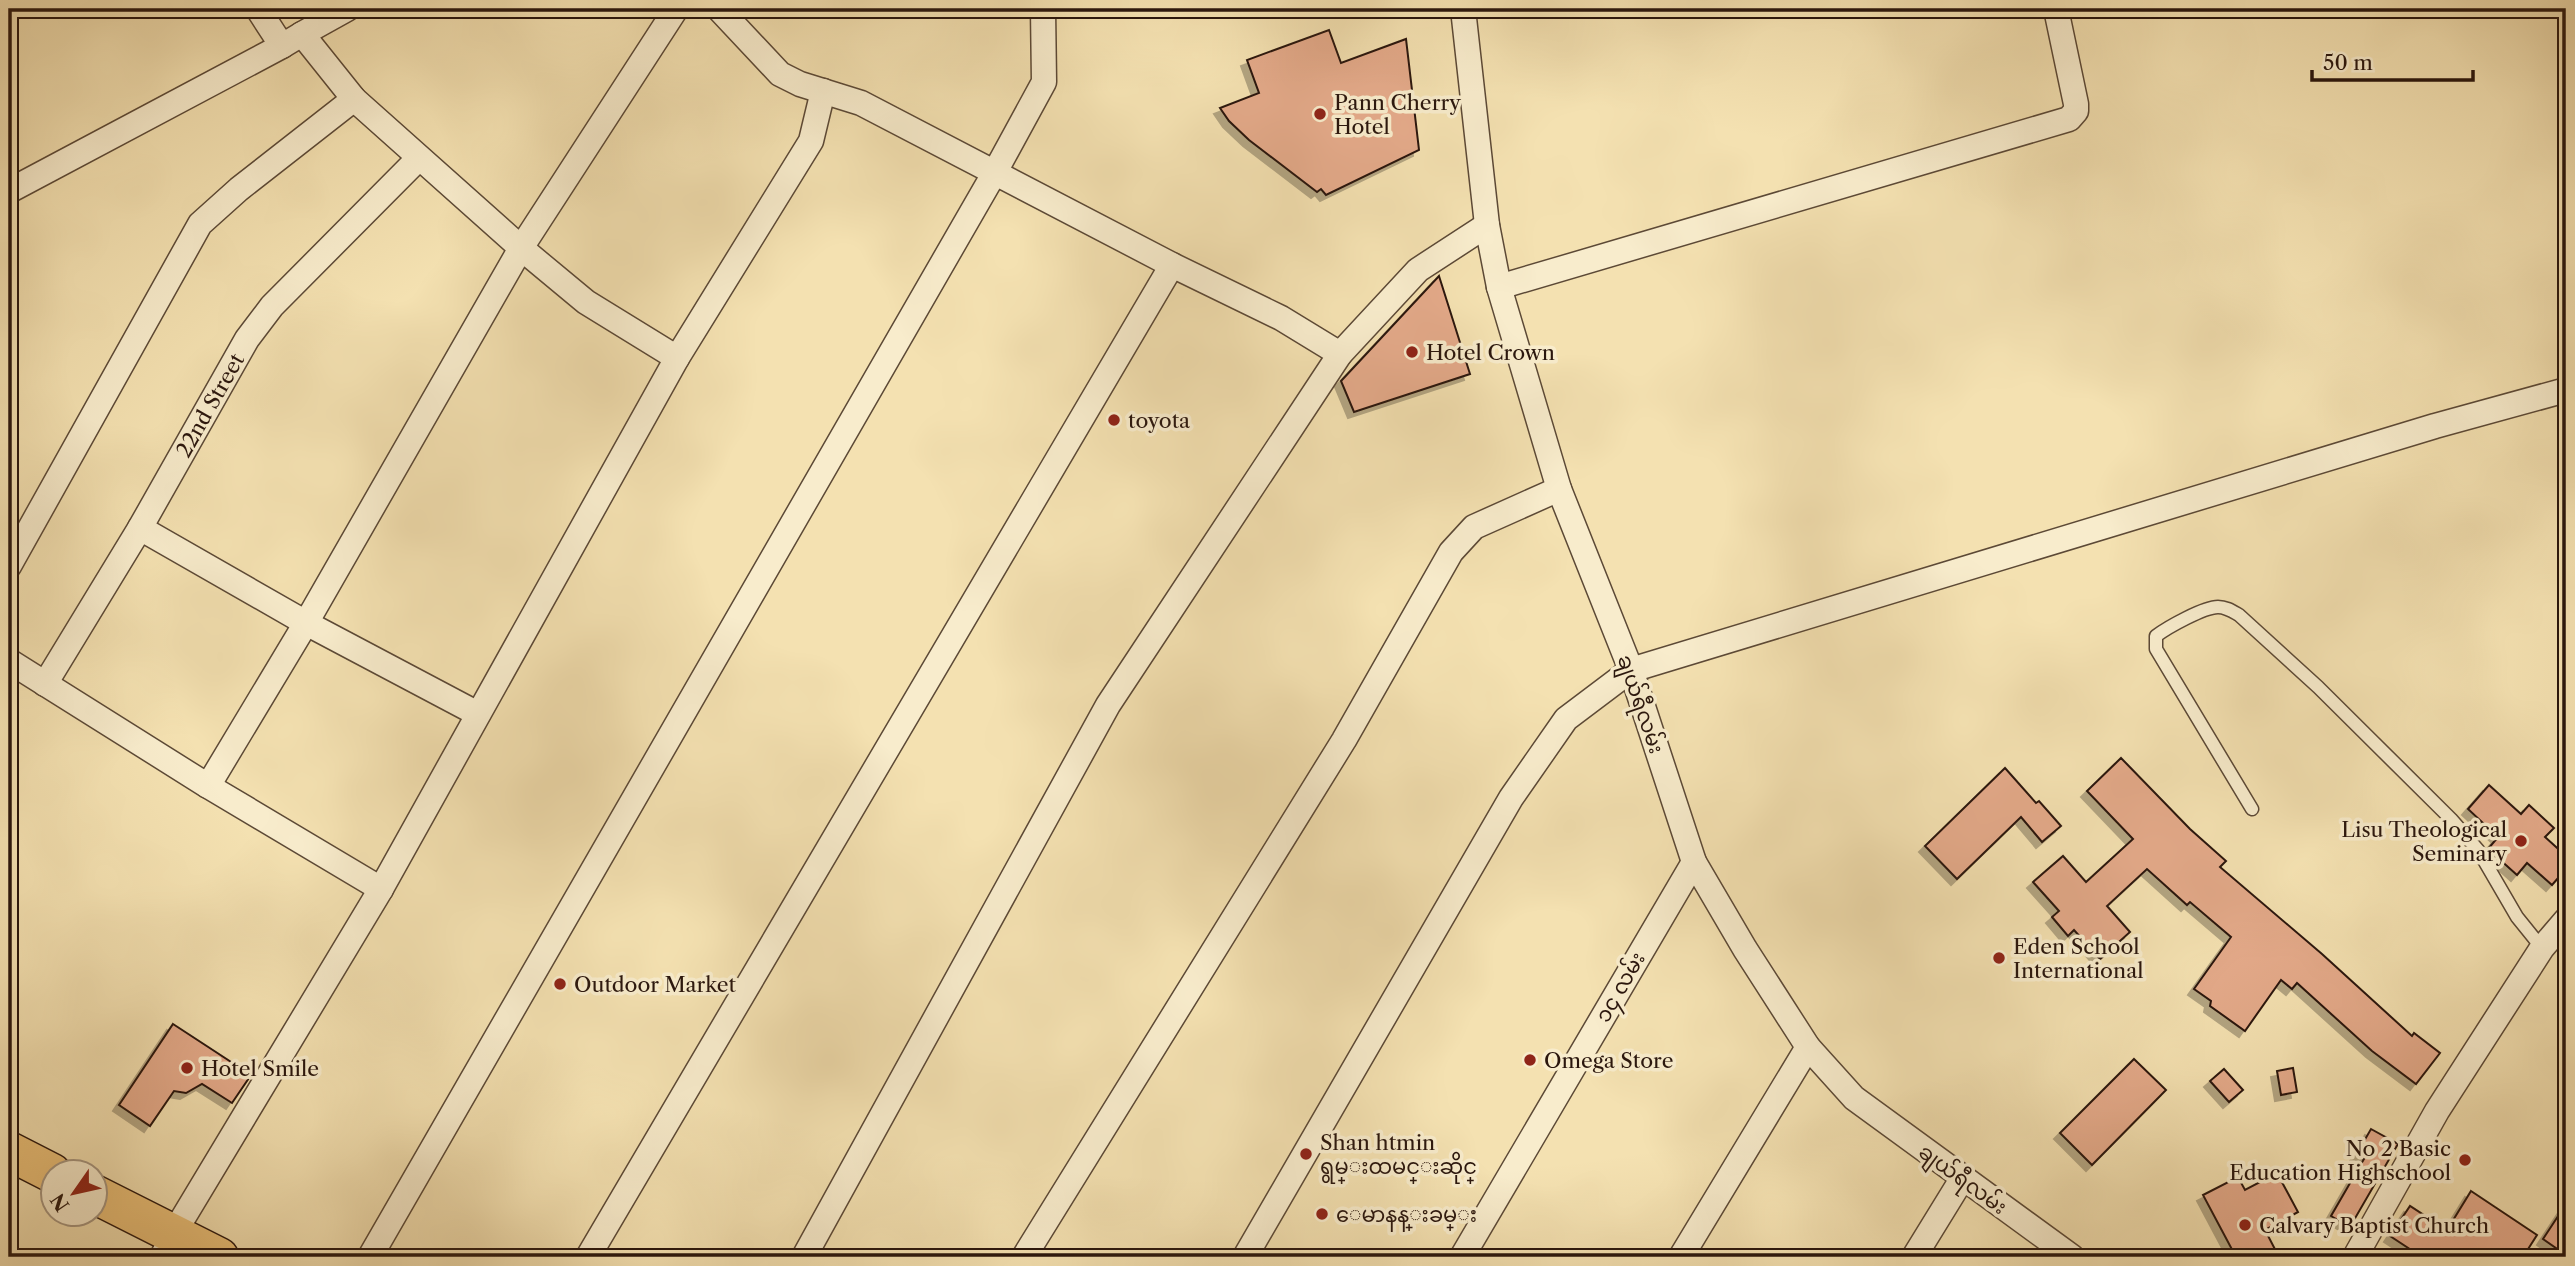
<svg xmlns="http://www.w3.org/2000/svg" width="2575" height="1266" font-family="'Libre Caslon Text','Noto Sans Myanmar',serif">
	<style>
		.building { fill: #e4aa8a; stroke: #2a160d; stroke-width: 2; filter: url(#shadow) }
		.lines { fill: none; stroke-linecap: round; stroke-linejoin: round }
		.service-casing { stroke: #5c4936; stroke-width: 15 }
		.minor-casing { stroke: #5c4936; stroke-width: 27 }
		.trunk-casing { stroke: #2a160d; stroke-width: 41 }
		.service { stroke: #f8eccc; stroke-width: 12 }
		.minor { stroke: #f8eccc; stroke-width: 24 }
		.trunk { stroke: #eac078; stroke-width: 38 }
		.poi-dot { fill: #8f2418; stroke: #f8eccc; stroke-width: 2.5 }
		.labels { text-anchor: middle; dominant-baseline: central; stroke-width: 7; stroke-linejoin: round; paint-order: stroke }
		.poi-label { font-size: 21px; fill: #2a160d; stroke: #f8eccc; text-anchor: start }
		.street-label { font-size: 21px; fill: #2a160d; stroke: #f8eccc }
	</style>
	<defs>
		<filter id="shadow"><feDropShadow dx="-6" dy="6" stdDeviation="0" flood-color="#0004"/></filter>
	</defs>
	<rect width="100%" height="100%" fill="#f4e1b1"/>
	<filter id="stains"><feTurbulence type="fractalNoise" baseFrequency=".00286" numOctaves="4"/><feColorMatrix values="0 0 0 0 .2 0 0 0 0 .09 0 0 0 0 .02 0 0 0 .5 -.17"/></filter>
	<radialGradient id="worn" r=".72"><stop offset=".6" stop-color="#630" stop-opacity="0"/><stop offset="1" stop-color="#630" stop-opacity=".3"/></radialGradient>
	<g class="building">
		<path d="M1329 30 1341 63 1406 39 1419 150 1326 195 1321 189 1317 192 1249 140 1229 121 1220 108 1259 93 1247 60Z"/>
		<path d="M1439 276 1470 374 1354 412 1341 381Z"/>
		<path d="M2121 758 2190 829 2226 861 2220 867 2322 954 2412 1036 2414 1033 2440 1053 2416 1084 2372 1051 2297 983 2292 989 2281 980 2245 1031 2210 1006 2211 1001 2194 989 2231 937 2190 902 2187 905 2147 869 2107 906 2130 932 2100 959 2074 930 2068 936 2052 917 2059 911 2033 882 2063 856 2086 882 2133 839 2087 791Z"/>
		<path d="M2005 768 2036 803 2039 801 2061 826 2042 842 2021 817 1957 879 1925 846Z"/>
		<path d="M2489 785 2521 814 2529 805 2554 828 2545 837 2566 856V869L2552 885 2527 863 2517 875 2488 849 2498 837 2468 809Z"/>
		<path d="M173 1024 251 1075 232 1103 202 1084 186 1093 174 1091 150 1126 119 1105Z"/>
		<path d="M2134 1059 2166 1090 2092 1165 2060 1133Z"/>
		<path d="M2293 1068 2297 1092 2281 1095 2277 1071Z"/>
		<path d="M2224 1069 2243 1090 2229 1102 2210 1081Z"/>
		<path d="M2371 1129 2398 1144 2350 1227 2331 1216 2364 1159 2356 1155Z"/>
		<path d="M2277 1173 2298 1212 2265 1230 2279 1257H2236L2203 1195 2238 1177 2245 1190Z"/>
		<path d="M2471 1191 2537 1235 2523 1257H2422L2390 1236 2410 1206 2447 1230Z"/>
		<path d="M2566 1204V1255L2543 1239Z"/>
	</g>
	<g class="lines">
		<defs>
			<path id="service" d="M2252 809 2156 649V636C2168 627 2204 607 2218 607 2226 607 2232 611 2239 615L2318 687 2451 819 2478 850 2517 917 2542 948"/>
			<g id="minor">
				<path d="M258 9 282 46 302 34 354 99 521 248 586 302 677 358"/>
				<path d="M719 9 780 74 800 84 861 103 1172 265 1281 318 1340 354 1418 270 1487 225"/>
				<path d="M1463 9 1487 225 1499 287 1559 489 1631 670 1694 862 1745 949 1808 1047 1854 1098 2072 1257"/>
				<path d="M302 34 347 9"/>
				<path d="M9 191 282 46"/>
				<path d="M1499 287 2069 119 2076 111V104L2056 9"/>
				<path d="M140 528 306 623 478 714"/>
				<path d="M9 566 200 224 239 189 354 99"/>
				<path d="M9 661 208 786 381 889"/>
				<path id="s1" d="M45 684 140 528 247 339 272 306 418 159"/>
				<path d="M208 786 306 623 521 248 676 9"/>
				<path d="M162 1257 174 1233 381 889 677 358 811 141 823 91"/>
				<path d="M370 1257 995 172 1044 82 1043 9"/>
				<path d="M588 1257 1172 265"/>
				<path d="M804 1257 1108 705 1340 354"/>
				<path d="M1024 1257 1344 740 1451 552 1474 527 1559 489"/>
				<path d="M1245 1257 1511 798 1566 719 1631 670 2435 426 2566 390"/>
				<path d="M1462 1257 1694 862"/>
				<path d="M1681 1257 1808 1047"/>
				<path d="M1914 1257 1962 1179"/>
				<path d="M2355 1257 2437 1111 2542 948 2566 920"/>
			</g>
			<g id="trunk">
				<path d="M9 1151 52 1173"/>
				<path d="M94 1194 219 1257"/>
			</g>
		</defs>
		<use href="#service" class="service-casing"/>
		<use href="#minor" class="minor-casing"/>
		<use href="#trunk" class="trunk-casing"/>
		<use href="#service" class="service"/>
		<use href="#minor" class="minor"/>
		<use href="#trunk" class="trunk"/>
	</g>
	<g class="poi-dot">
		<circle cx="1320" cy="114" r="7"/>
		<circle cx="1412" cy="352" r="7"/>
		<circle cx="1114" cy="420" r="7"/>
		<circle cx="2521" cy="841" r="7"/>
		<circle cx="1999" cy="958" r="7"/>
		<circle cx="560" cy="984" r="7"/>
		<circle cx="1530" cy="1060" r="7"/>
		<circle cx="187" cy="1068" r="7"/>
		<circle cx="1306" cy="1154" r="7"/>
		<circle cx="2465" cy="1160" r="7"/>
		<circle cx="1322" cy="1214" r="7"/>
		<circle cx="2245" cy="1225" r="7"/>
	</g>
	<g class="labels">
		<g class="poi-label">
			<text x="1334" y="102">Pann Cherry<tspan x="1334" dy="24">Hotel</tspan></text>
			<text x="1426" y="352">Hotel Crown</text>
			<text x="1128" y="420">toyota</text>
			<text x="2507" y="829" text-anchor="end">Lisu Theological<tspan x="2507" dy="24">Seminary</tspan></text>
			<text x="2013" y="946">Eden School<tspan x="2013" dy="24">International</tspan></text>
			<text x="574" y="984">Outdoor Market</text>
			<text x="1544" y="1060">Omega Store</text>
			<text x="201" y="1068">Hotel Smile</text>
			<text x="1320" y="1142">Shan htmin<tspan x="1320" dy="24">ရွမ္းထမင္းဆိုင္</tspan></text>
			<text x="2451" y="1148" text-anchor="end">No 2 Basic<tspan x="2451" dy="24">Education Highschool</tspan></text>
			<text x="1336" y="1214">ေမာနန္းခမ္း</text>
			<text x="2259" y="1225">Calvary Baptist Church</text>
		</g>
		<g class="street-label">
			<text stroke="none"><textPath href="#s1" startOffset="324">22nd Street</textPath></text>
			<text transform="translate(1641 704) rotate(71)">ချယ်ရီလမ်း</text>
			<text transform="translate(1620 987) rotate(-60)">၁၄ လမ်း</text>
			<text transform="translate(1963 1179) rotate(36)">ချယ်ရီလမ်း</text>
		</g>
	</g>
	<rect width="2575" height="1266" fill="none" stroke="#f4e1b1" stroke-width="35"/>
	<rect x="10" y="10" width="2554" height="1245" fill="none" stroke="#2a160d" stroke-width="3.5"/>
	<rect x="18" y="18" width="2540" height="1231" fill="none" stroke="#2a160d" stroke-width="2"/>
	<g transform="translate(74 1193) rotate(236)"><circle r="33" fill="#f8eccc" stroke="#a69680" stroke-width="2"/>
	<path d="M0-5L12 26L0 18L-12 26Z" fill="#8f2418"/>
	<text y="-10" font-size="19" font-weight="bold" text-anchor="middle" fill="#2a160d">N</text>
	</g>
	<path d="M2312 70v10h161v-10" fill="none" stroke="#2a160d" stroke-width="3.5"/>
	<text x="2323" y="70" font-size="21" fill="#2a160d" stroke="#f8eccc" stroke-width="5" paint-order="stroke">50 m</text>
	<rect width="100%" height="100%" filter="url(#stains)"/>
	<rect width="100%" height="100%" fill="url(#worn)"/>
</svg>
